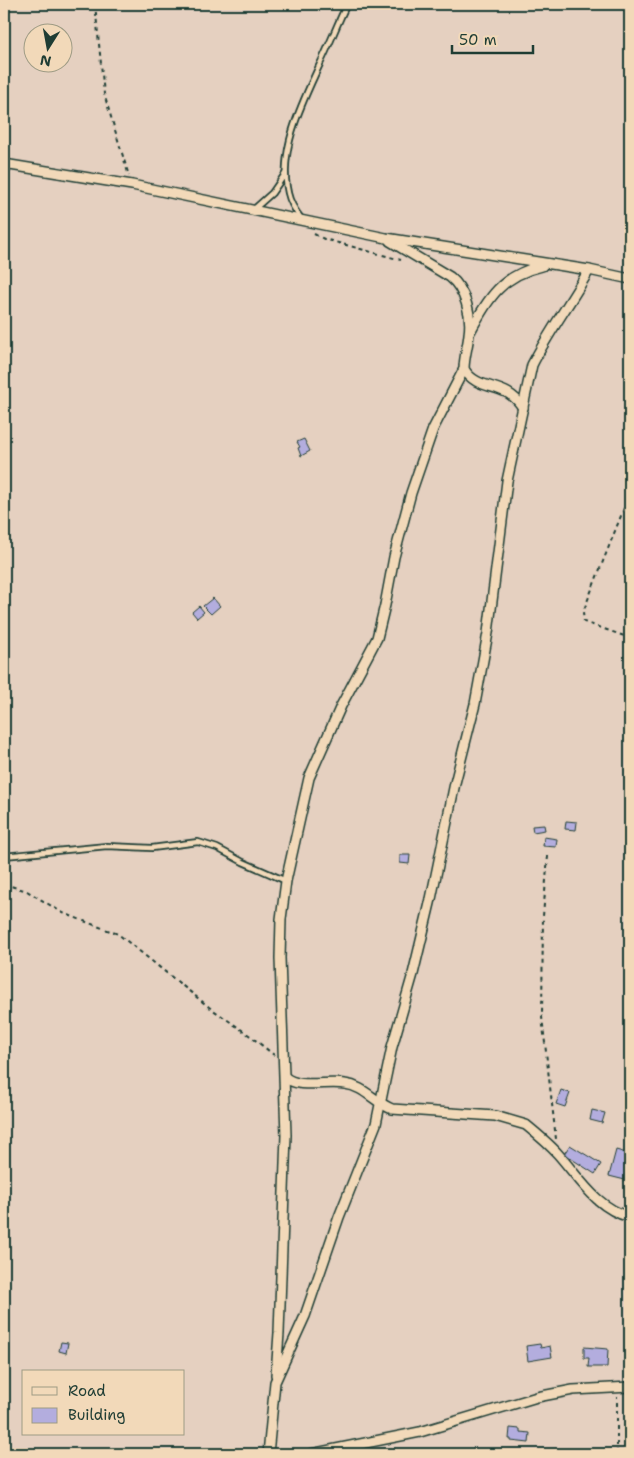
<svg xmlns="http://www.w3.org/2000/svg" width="634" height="1458" font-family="'Shantell Sans',sans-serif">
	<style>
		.building { fill: #b3adde; stroke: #1f3d34 }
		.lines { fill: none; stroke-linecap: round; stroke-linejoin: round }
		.service-casing { stroke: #1f3d34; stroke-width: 8 }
		.minor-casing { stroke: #1f3d34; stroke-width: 12 }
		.path { stroke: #1f3d34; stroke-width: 2; stroke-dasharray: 4 4; stroke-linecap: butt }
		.service { stroke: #f2d9b9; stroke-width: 4.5 }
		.minor { stroke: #f2d9b9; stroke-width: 9 }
	</style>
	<rect width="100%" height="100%" fill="#e5d0c0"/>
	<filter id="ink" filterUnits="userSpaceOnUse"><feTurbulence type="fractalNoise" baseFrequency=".02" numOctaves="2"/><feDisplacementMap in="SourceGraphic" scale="10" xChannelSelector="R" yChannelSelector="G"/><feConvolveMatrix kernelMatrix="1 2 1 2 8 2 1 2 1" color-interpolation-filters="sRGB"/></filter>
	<g filter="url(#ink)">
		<g class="building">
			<path d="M304 439 310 451 301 456 298 448 300 447 297 442Z"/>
			<path d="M213 598 220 606 211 614 203 606Z"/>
			<path d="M199 606 204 612 197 618 192 612Z"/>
			<path d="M566 821 577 822 576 830 565 829Z"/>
			<path d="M544 825 545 830 533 832 532 826Z"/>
			<path d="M544 837 557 839 556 847 543 846Z"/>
			<path d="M400 855H410L409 864 400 863Z"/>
			<path d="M561 1090 570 1093 565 1107 556 1104Z"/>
			<path d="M592 1110 605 1113 602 1123 590 1120Z"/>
			<path d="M570 1145 601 1164 595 1174 564 1154Z"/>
			<path d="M616 1150 630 1154 629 1181 609 1176Z"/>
			<path d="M61 1342 68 1343 66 1353 59 1351Z"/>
			<path d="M540 1344 541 1348 550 1346 552 1357 528 1361 526 1346Z"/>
			<path d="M584 1347 608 1349 607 1367H588L589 1358H584Z"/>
			<path d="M510 1428 520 1429V1432L530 1433 529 1443 511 1441V1439H509Z"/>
		</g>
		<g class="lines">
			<defs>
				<g id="service">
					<path d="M253 210 272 193 285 174"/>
					<path d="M302 220C296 212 290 203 288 193 278 150 303 101 320 64 330 44 337 24 347 4"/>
					<path d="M4 856 107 846 152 848 198 842 217 848 243 862 286 881"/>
				</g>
				<g id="minor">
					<path d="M4 164 132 185 386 238 589 270 630 279"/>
					<path d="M390 241 450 277C465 289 472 315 469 334 468 346 464 357 464 369 478 393 506 380 523 408"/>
					<path d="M470 332C488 298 502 275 542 266"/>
					<path d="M285 1077C297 1089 327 1081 345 1084 364 1086 374 1102 392 1109L495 1116 526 1125C537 1134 549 1144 558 1154 580 1179 597 1209 630 1217"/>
					<path d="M276 1375 279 1333 286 1135 280 958 281 919 286 881 309 778 341 706 377 638 385 605 394 557 411 493 433 429 464 369"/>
					<path d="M268 1454 275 1382 305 1316 339 1217 376 1124 392 1047 413 974 431 899 455 783 475 704 488 633 507 481 532 365C548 333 571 302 589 270"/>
					<path d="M311 1454 420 1432 537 1397 573 1390 630 1387"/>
				</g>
			</defs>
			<use href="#service" class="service-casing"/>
			<use href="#minor" class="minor-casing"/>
			<g class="path">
				<path d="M95 4 104 94 129 176"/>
				<path d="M314 234 324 239 401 260"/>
				<path d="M630 493 583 612 584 622 630 638"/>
				<path d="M626 505 630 508"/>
				<path d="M548 856 543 916 542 1017 556 1139"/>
				<path d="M4 884 27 891 63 913 118 934 209 1007 249 1035 274 1055"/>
				<path d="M617 1454V1397"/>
			</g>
			<use href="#service" class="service"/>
			<use href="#minor" class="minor"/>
		</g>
	</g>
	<rect width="634" height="1458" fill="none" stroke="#f2d9b9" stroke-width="20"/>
	<rect x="10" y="10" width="614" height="1438" fill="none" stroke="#1f3d34" stroke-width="2" filter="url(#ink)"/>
	<rect x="22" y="1370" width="162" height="65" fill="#f2d9b9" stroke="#9e9b84"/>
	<rect x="32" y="1387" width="25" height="8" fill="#f2d9b9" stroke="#9e9b84"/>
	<text x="68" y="1396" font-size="15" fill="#1f3d34">Road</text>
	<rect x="32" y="1408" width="25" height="15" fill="#b3adde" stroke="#9e9b84"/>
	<text x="68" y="1420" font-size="15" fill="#1f3d34">Building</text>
	<g transform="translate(48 48) rotate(191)"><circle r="24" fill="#f2d9b9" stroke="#9e9b84"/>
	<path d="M0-4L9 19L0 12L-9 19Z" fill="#1f3d34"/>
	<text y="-8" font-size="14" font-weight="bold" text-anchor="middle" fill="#1f3d34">N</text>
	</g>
	<path d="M452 45v8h81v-8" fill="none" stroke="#1f3d34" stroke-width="2.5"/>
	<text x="459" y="45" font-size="15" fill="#1f3d34" stroke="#f2d9b9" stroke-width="4" paint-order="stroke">50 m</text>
</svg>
